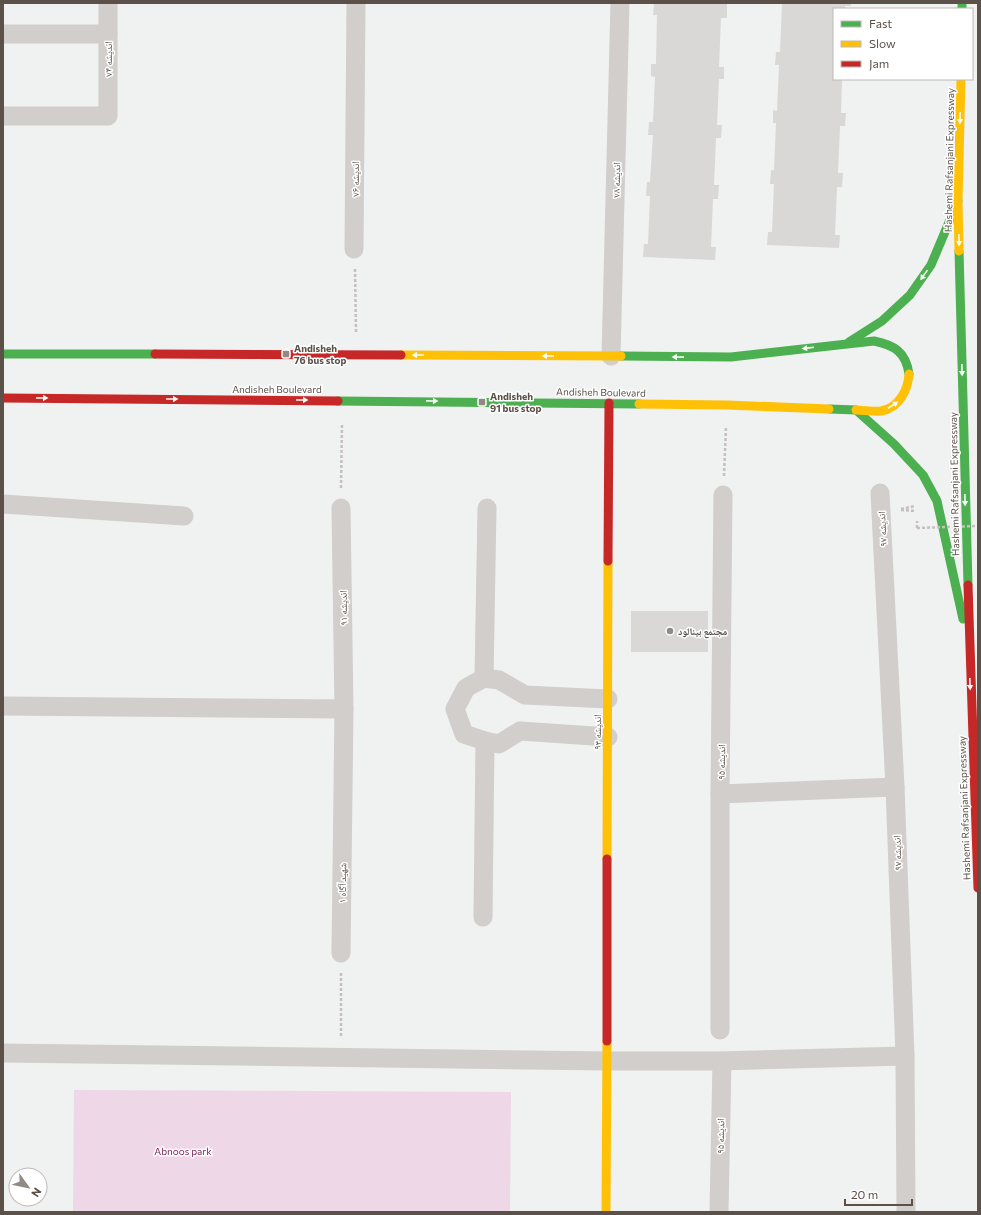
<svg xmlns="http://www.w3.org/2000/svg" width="981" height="1215" font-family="Commissioner,'Noto Naskh Arabic',sans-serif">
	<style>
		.green { fill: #eed7e7 }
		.building { fill: #d9d8d7 }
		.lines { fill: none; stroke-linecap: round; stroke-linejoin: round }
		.path { stroke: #c8bec1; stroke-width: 2.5; stroke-dasharray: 3 2; stroke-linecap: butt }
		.street { stroke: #d1cecc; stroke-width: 19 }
		.fast { stroke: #4caf50; stroke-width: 9 }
		.slow { stroke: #ffc107; stroke-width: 9 }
		.jam { stroke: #c62828; stroke-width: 9 }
		.path-bridge { stroke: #c8bec1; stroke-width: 2.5; stroke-dasharray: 3 2; stroke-linecap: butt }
		.oneway { fill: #f6fbf6 }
		.poi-dot { fill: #908984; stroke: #fff; stroke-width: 1.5 }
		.labels { text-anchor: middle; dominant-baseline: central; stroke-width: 3; stroke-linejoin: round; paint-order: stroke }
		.street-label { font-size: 10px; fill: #5c5149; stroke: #fff }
		.poi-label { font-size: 10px; font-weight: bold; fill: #5c5149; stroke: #fff; text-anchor: start }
		.park-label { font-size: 10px; fill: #791d50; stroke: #fff }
	</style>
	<rect width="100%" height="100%" fill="#f0f1f1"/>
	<path class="green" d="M74 1090 511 1092 510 1212H73Z"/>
	<g class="building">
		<path d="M654 3H727V18H721L719 67H724V79H719L717 125H722L721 138H716L714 185H719L718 199H713L711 247H716L715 260 643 257 644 244H648L650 196H646L647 182H650L653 135H648L649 122H653L655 77 651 76V64H656L657 15H653Z"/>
		<path d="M782 3H851V6H845V9H834V79H842L841 113H846L845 126H840L838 173H843L842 187H837L835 235H840L839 248 767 245 768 232H772L774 184H770L771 170H774L776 123H773V110L777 111 779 65H775L776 52H780Z"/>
		<rect x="631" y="611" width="77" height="41"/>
	</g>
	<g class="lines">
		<g class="path">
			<path d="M355 269 356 332"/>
			<path d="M724 476 726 427"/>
			<path d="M341 488 342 423"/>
			<path d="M901 509 915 506"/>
			<path d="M901 510 916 511"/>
			<path d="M917 528V521"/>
			<path d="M341 973V1036"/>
		</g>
		<g class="street">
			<path d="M3 34H108"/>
			<path d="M3 116H108V3"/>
			<path d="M354 249 356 3"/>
			<path d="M611 356 620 3"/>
			<path d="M880 493 895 787 905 1056 906 1212"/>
			<path d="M3 504 184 516"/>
			<path d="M484 678 487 508"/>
			<path d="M608 699 525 695 499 680 484 678 466 688 455 709 464 734 485 741 499 744 520 731 608 737"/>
			<path d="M3 706 344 709"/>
			<path d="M720 794 895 787"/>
			<path d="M483 917 485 741"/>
			<path d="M341 953 344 709 341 508"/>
			<path d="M720 1030V794L723 495"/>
			<path d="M3 1053 607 1061H718L905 1056"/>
			<path d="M719 1212 722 1061"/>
		</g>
		<g class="fast">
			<path d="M962 3V9"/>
			<path d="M959 251 968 585"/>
			<path d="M849 342 882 321 910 295 931 265 958 201"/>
			<path d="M3 354H155"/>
			<path d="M621 356 731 357 874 341C894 345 906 352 909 374"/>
			<path d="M338 401 639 404"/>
			<path d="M829 409 856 410 894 444 923 475 937 501 963 619"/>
		</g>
		<g class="slow">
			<path d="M959 251 958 201 961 79"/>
			<path d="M401 355 621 356"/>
			<path d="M639 404 727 405 829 409"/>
			<path d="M856 410C864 410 873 412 881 411 899 408 908 390 909 374"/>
			<path d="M607 859 608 561"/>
			<path d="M606 1212 607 1041"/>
		</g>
		<g class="jam">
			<path d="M155 354 401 355"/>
			<path d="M3 398 338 401"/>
			<path d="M608 561 609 403"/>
			<path d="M968 585 978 888"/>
			<path d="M607 1041V859"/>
		</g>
		<path class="path-bridge" d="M917 528 978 526"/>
	</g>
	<defs><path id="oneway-solid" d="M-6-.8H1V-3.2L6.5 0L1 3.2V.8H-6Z"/></defs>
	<g class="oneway">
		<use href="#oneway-solid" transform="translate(960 118) rotate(91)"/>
		<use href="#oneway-solid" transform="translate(959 240) rotate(89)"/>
		<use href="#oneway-solid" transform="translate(924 275) rotate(125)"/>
		<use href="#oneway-solid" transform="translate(808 348) rotate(173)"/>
		<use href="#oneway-solid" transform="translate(418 355) rotate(-180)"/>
		<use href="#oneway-solid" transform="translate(548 356) rotate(-180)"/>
		<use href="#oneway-solid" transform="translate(678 357) rotate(-179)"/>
		<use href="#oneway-solid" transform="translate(962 370) rotate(89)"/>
		<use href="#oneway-solid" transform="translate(42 398)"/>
		<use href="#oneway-solid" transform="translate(172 399)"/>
		<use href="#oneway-solid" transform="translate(302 400)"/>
		<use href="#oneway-solid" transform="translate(432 401) rotate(1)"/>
		<use href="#oneway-solid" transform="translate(893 405) rotate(-33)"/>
		<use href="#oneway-solid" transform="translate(965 500) rotate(89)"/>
		<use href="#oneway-solid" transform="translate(970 684) rotate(88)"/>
	</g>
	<g class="poi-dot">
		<rect x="282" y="350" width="8" height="8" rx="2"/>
		<rect x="478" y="398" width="8" height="8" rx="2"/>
		<circle cx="670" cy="631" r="4"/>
	</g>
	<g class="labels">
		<g class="street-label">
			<text transform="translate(108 59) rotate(-90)">اندیشه ۷۴</text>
			<text transform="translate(949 160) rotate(-89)">Hashemi Rafsanjani Expressway</text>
			<text transform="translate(355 179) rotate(-90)">اندیشه ۷۶</text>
			<text transform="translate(616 180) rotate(-89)">اندیشه ۷۸</text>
			<text x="277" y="389">Andisheh Boulevard</text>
			<text transform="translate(601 392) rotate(1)">Andisheh Boulevard</text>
			<text transform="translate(954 484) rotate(-91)">Hashemi Rafsanjani Expressway</text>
			<text transform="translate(882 529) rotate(-93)">اندیشه ۹۷</text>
			<text transform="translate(343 608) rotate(-91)">اندیشه ۹۱</text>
			<text transform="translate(597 732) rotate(-90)">اندیشه ۹۳</text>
			<text transform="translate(721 762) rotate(-89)">اندیشه ۹۵</text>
			<text transform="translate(964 808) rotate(-92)">Hashemi Rafsanjani Expressway</text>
			<text transform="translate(897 853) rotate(-92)">اندیشه ۹۷</text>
			<text transform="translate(342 883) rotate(-89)">شهید آگاه ۱</text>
			<text transform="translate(720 1136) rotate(-89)">اندیشه ۹۵</text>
		</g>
		<g class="poi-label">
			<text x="294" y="348">Andisheh<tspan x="294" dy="12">76 bus stop</tspan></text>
			<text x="490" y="396">Andisheh<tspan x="490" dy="12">91 bus stop</tspan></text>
			<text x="678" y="631">مجتمع بینالود</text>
		</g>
		<g class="park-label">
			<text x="183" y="1151">Abnoos park</text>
		</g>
	</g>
	<rect width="981" height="1215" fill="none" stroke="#5c5149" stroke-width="8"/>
	<rect x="833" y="8" width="140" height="72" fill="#ffffff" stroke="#beb9b6"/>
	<rect x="841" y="21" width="20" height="6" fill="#4caf50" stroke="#beb9b6"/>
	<text x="869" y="28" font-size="12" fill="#5c5149">Fast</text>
	<rect x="841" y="41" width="20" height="6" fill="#ffc107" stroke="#beb9b6"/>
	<text x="869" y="48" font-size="12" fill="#5c5149">Slow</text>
	<rect x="841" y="61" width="20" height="6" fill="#c62828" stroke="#beb9b6"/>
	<text x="869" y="68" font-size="12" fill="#5c5149">Jam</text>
	<g transform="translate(28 1187) rotate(123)"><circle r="19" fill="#ffffff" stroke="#beb9b6"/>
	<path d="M0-3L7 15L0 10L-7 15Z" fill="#908984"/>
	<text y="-6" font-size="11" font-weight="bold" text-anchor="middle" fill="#5c5149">N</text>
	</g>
	<path d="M845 1199v6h67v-6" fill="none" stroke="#5c5149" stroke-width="2"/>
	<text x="851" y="1199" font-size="12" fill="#5c5149" stroke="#ffffff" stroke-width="3" paint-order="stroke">20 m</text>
</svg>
